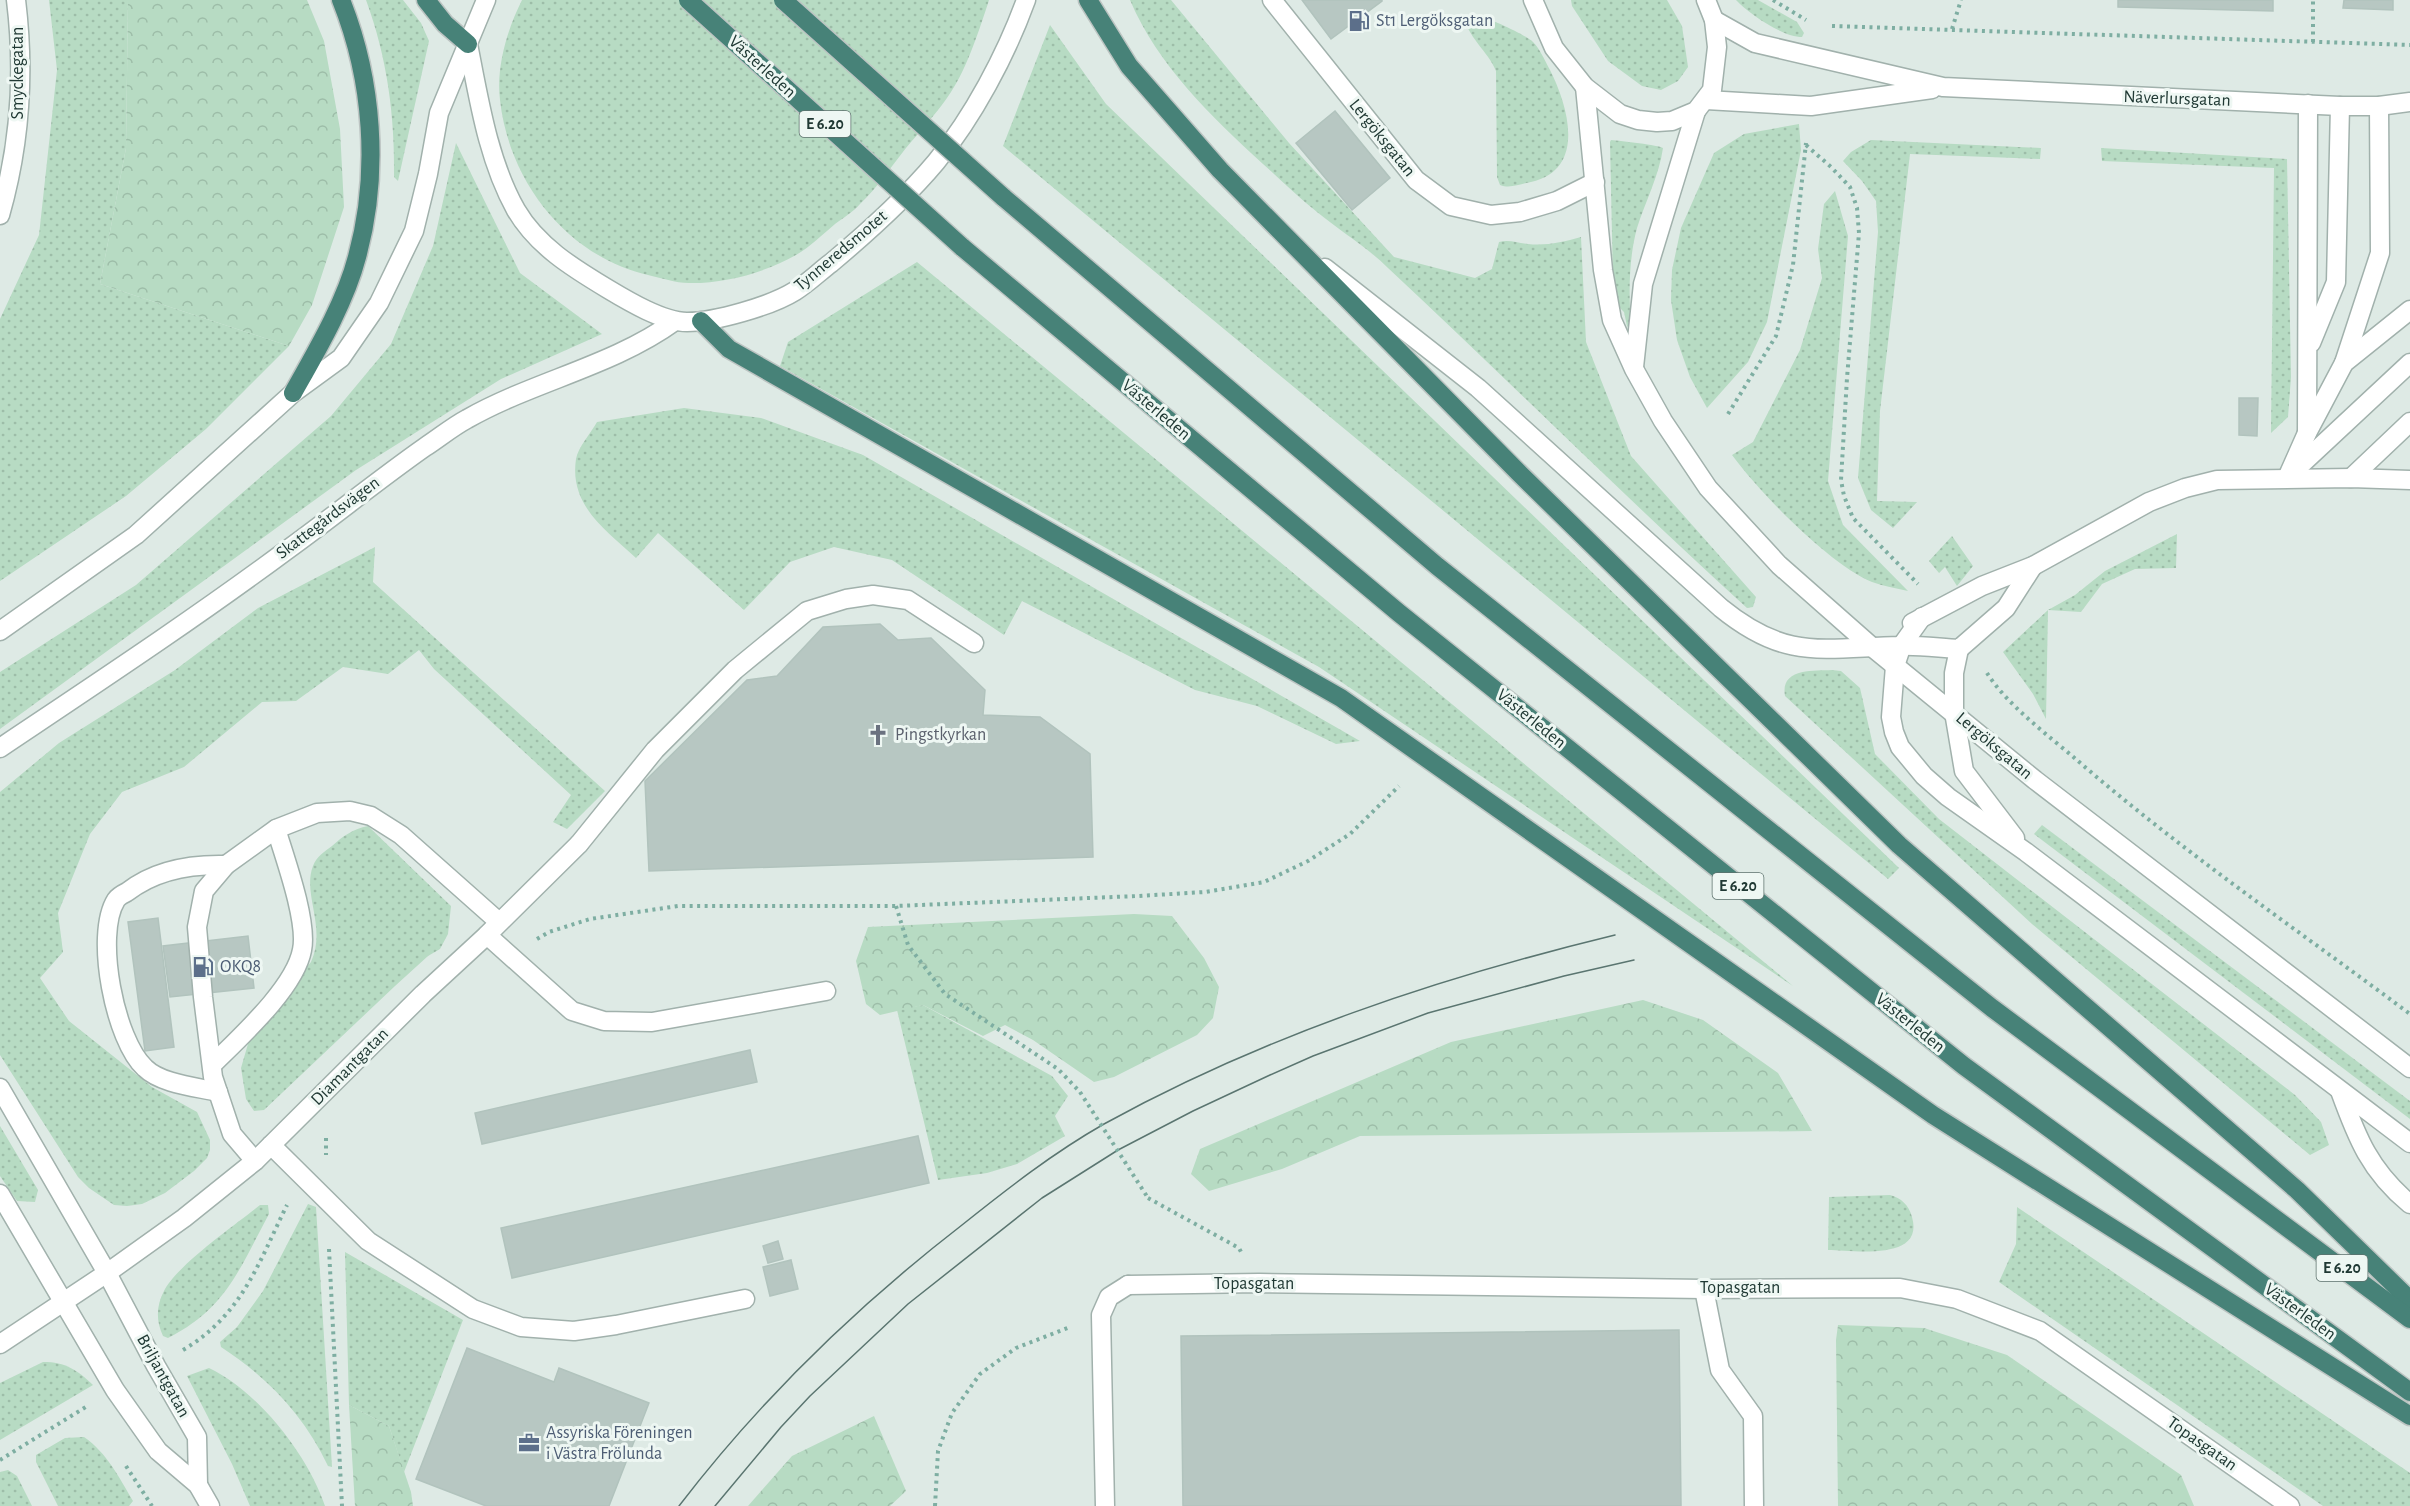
<svg xmlns="http://www.w3.org/2000/svg" width="2410" height="1506" font-family="'Alegreya Sans',sans-serif">
	<style>
		.grass { fill: url(#grass-dots) }
		.forest { fill: url(#forest-crowns) }
		.building { fill: #b7c7c2; stroke: #b1c3bd; stroke-width: 1.5 }
		.lines { fill: none; stroke-linecap: round; stroke-linejoin: round }
		.service-casing { stroke: #a1b1ac; stroke-width: 21 }
		.minor-casing { stroke: #a1b1ac; stroke-width: 21 }
		.tertiary-casing { stroke: #a1b1ac; stroke-width: 21 }
		.trunk-casing { stroke: #bcc4c2; stroke-width: 21 }
		.path { stroke: #7eaea2; stroke-width: 4; stroke-dasharray: 3 4.5; stroke-linecap: butt }
		.service { stroke: #fff; stroke-width: 18 }
		.minor { stroke: #fff; stroke-width: 18 }
		.tertiary { stroke: #fff; stroke-width: 18 }
		.trunk { stroke: #478278; stroke-width: 18 }
		.tram { stroke: #5a7570; stroke-width: 1.5 }
		.trunk-bridge-casing { stroke: #bcc4c2; stroke-width: 21; stroke-linecap: butt }
		.path-bridge { stroke: #7eaea2; stroke-width: 4; stroke-dasharray: 3 4.5; stroke-linecap: butt }
		.trunk-bridge { stroke: #478278; stroke-width: 18 }
		.labels { text-anchor: middle; dominant-baseline: central; stroke-width: 6; stroke-linejoin: round; paint-order: stroke }
		.shield { fill: #eef7f3; stroke: #5e726d; stroke-width: 1.5 }
		.shield-label { font-size: 16px; font-weight: bold; fill: #203934 }
		.service-label { font-size: 18px; fill: #4e5e75; stroke: #eef7f3; text-anchor: start }
		.street-label { font-size: 18px; fill: #203934; stroke: #eef7f3 }
		.worship-label { font-size: 18px; fill: #5b616d; stroke: #eef7f3; text-anchor: start }
	</style>
	<defs>
		<pattern id="grass-dots" width="8" height="8" patternUnits="userSpaceOnUse" patternTransform="scale(1.5)"><rect width="8" height="8" fill="#b7dbc3"/><path d="M2 2h.1M6 6h.1" fill="none" stroke="#9dbda8" stroke-width="1.8" stroke-linecap="round"/></pattern>
		<pattern id="forest-crowns" width="20" height="18" patternUnits="userSpaceOnUse" patternTransform="scale(1.5)"><rect width="20" height="18" fill="#b7dbc3"/><path d="M2 6a3 3 0 1 1 6 0M12 15a3 3 0 1 1 6 0" fill="none" stroke="#9dbda8"/></pattern>
	</defs>
	<rect width="100%" height="100%" fill="#deeae5"/>
	<g class="grass">
		<path d="M49 0H128L126 148 100 284 289 346 206 429 126 496 0 581V319L39 235 57 70Z"/>
		<path d="M366 0H403L421 23 429 41 398 181 394 177C395 116 387 57 366 0Z"/>
		<path d="M522 0H989C980 28 967 68 951 92 938 112 921 130 906 148 891 167 877 188 860 204 853 212 843 218 835 224 823 234 810 247 796 255 766 272 727 283 692 283 678 284 662 278 648 275 567 256 509 182 500 100 496 67 507 30 522 0Z"/>
		<path d="M1130 0H1171L1289 143 1394 257 1475 278 1492 269 1499 242C1509 239 1517 243 1528 244 1546 246 1563 242 1581 237L1586 342 1631 456 1756 597 1753 607 1747 608C1625 497 1508 380 1388 268 1367 247 1340 231 1317 212 1298 197 1281 180 1263 164 1211 116 1158 66 1130 0Z"/>
		<path d="M1571 0H1667L1682 26 1688 67 1678 81 1661 90 1642 86 1608 61 1572 6Z"/>
		<path d="M1736 0H1758L1797 22 1804 33 1802 37C1783 37 1749 14 1736 0Z"/>
		<path d="M1465 16C1470 16 1475 15 1479 16 1489 18 1526 35 1533 42 1540 49 1545 61 1550 70 1568 106 1587 169 1531 182 1520 184 1510 189 1500 185L1497 177 1496 71C1489 52 1465 35 1465 16Z"/>
		<path d="M1050 25 1106 104 1899 868 1888 879 1003 146Z"/>
		<path d="M1799 124 1801 150 1767 322 1748 362 1707 408 1690 377 1677 340 1671 300 1672 270 1681 228 1714 153 1744 134Z"/>
		<path d="M1611 140C1621 141 1659 145 1663 148 1659 176 1645 202 1637 228 1628 262 1629 295 1631 330L1627 326 1624 312 1617 305 1613 281 1610 142Z"/>
		<path d="M1871 140 2041 148 2040 159 1910 154 1880 411 1877 501 1917 502 1893 528 1871 510 1858 478 1878 232 1876 201 1862 181 1843 161 1851 152Z"/>
		<path d="M456 143 520 273 602 334 501 379 356 470 0 729V672L136 585 331 416 391 344 433 246Z"/>
		<path d="M2101 148 2287 159 2291 377 2288 417 2271 433 2274 168 2102 161Z"/>
		<path d="M1835 191 1848 236 1828 481 1843 525 1908 591C1896 588 1883 586 1872 582 1829 564 1760 493 1732 455L1753 442 1800 350 1822 278 1818 249 1824 204Z"/>
		<path d="M917 262 1793 986 1319 667 780 366 788 342Z"/>
		<path d="M684 408 761 418 863 455 1360 741 1336 744 1257 706 1195 690 1022 601 1004 635 892 560 834 547 790 562 744 610 658 533 636 558C606 530 569 506 576 459 578 447 591 433 597 422Z"/>
		<path d="M2177 534 2176 568 2135 569 2102 584 2081 612 2048 610 2046 719 2033 694 2003 652 2048 610 2075 595 2105 571Z"/>
		<path d="M1952 536 1973 566 1957 586 1945 567 1939 573 1929 561Z"/>
		<path d="M375 547 373 582 605 791 567 829 553 822 571 795 434 669 419 650 388 674 343 667 296 701 262 702 184 767 122 792 90 834 58 913 63 952 40 978 69 1021 152 1087 197 1112 210 1140V1150L207 1158 194 1171 165 1193 142 1204 127 1206 114 1205 89 1188 78 1177 0 1055V792L59 743 175 670 258 608Z"/>
		<path d="M1832 670 1841 671 1860 688 1875 754 1939 819 2295 1095 2321 1122 2329 1145 2310 1155 2032 924 1785 696C1780 668 1813 671 1832 670Z"/>
		<path d="M2042 825 2410 1101V1119L2034 834Z"/>
		<path d="M368 826 451 906 448 934 440 949 428 956 395 986 264 1110 254 1111 246 1099 241 1068 250 1037 311 962C327 927 302 894 313 866 316 857 325 851 332 846 343 836 353 829 368 826Z"/>
		<path d="M923 1005 1052 1076 1068 1096 1055 1116 1065 1136 1017 1164 987 1173 938 1180 897 1010Z"/>
		<path d="M0 1126 38 1190 35 1202 17 1201 0 1176Z"/>
		<path d="M1890 1195C1901 1198 1909 1205 1912 1217 1925 1262 1852 1250 1828 1250L1829 1197Z"/>
		<path d="M308 1204 316 1207 332 1467 328 1466C304 1415 267 1377 221 1347L220 1342 237 1327 263 1291Z"/>
		<path d="M260 1205H268L269 1214C239 1269 227 1308 168 1338L163 1336C156 1321 156 1306 164 1291 177 1265 235 1225 260 1205Z"/>
		<path d="M2017 1207 2410 1473V1506H2323L1999 1282 2016 1244Z"/>
		<path d="M345 1252 463 1320 404 1472 389 1426 349 1405Z"/>
		<path d="M43 1362C66 1362 77 1370 93 1385L0 1440V1383Z"/>
		<path d="M209 1368C258 1391 308 1455 325 1506H250L232 1464 187 1376Z"/>
		<path d="M84 1437C107 1453 119 1477 133 1501L129 1506H58L36 1462V1455L65 1438Z"/>
		<path d="M8 1470 17 1476 32 1506H0V1472Z"/>
	</g>
	<g class="forest">
		<path d="M128 0H307L324 41 340 129 344 207 312 305 289 346 100 284 126 148Z"/>
		<path d="M1134 914 1172 916 1204 958 1219 987 1213 1018 1197 1035 1114 1077 1094 1082 1033 1040 1005 1025 983 1036 923 1005 880 1015 866 1004 856 961 868 927Z"/>
		<path d="M1643 1000 1703 1020 1778 1073 1812 1131 1360 1136 1282 1169 1209 1191 1191 1174 1200 1149 1451 1042Z"/>
		<path d="M1838 1325 1924 1328 2007 1355 2181 1475 2194 1506H1838L1836 1340Z"/>
		<path d="M349 1405 389 1426 411 1492 413 1506H355Z"/>
		<path d="M874 1416 906 1491 890 1506H748L792 1456Z"/>
	</g>
	<g class="building">
		<path d="M1302 0H1382V1L1331 39Z"/>
		<path d="M2118 0H2273V11L2118 7Z"/>
		<path d="M2344 0H2393V10L2343 8Z"/>
		<path d="M1335 111 1390 178 1352 210 1296 143Z"/>
		<path d="M2239 398H2258L2257 436 2239 435Z"/>
		<path d="M880 624 898 640 931 638 985 690 983 715 1040 717 1090 754 1093 857 649 871 645 781 747 680 777 676 823 627Z"/>
		<path d="M158 918 174 1047 145 1051 128 922Z"/>
		<path d="M248 936 254 988 170 997 163 946Z"/>
		<path d="M750 1050 757 1082 482 1144 475 1113Z"/>
		<path d="M918 1136 929 1183 512 1278 501 1228Z"/>
		<path d="M778 1241 783 1259 768 1263 763 1246Z"/>
		<path d="M791 1260 798 1289 770 1296 763 1267Z"/>
		<path d="M1679 1330 1681 1506H1183L1181 1336Z"/>
		<path d="M467 1348 554 1382 559 1368 649 1403 609 1506H486L416 1479Z"/>
	</g>
	<g class="lines">
		<defs>
			<g id="service">
				<path d="M1272 0 1416 180 1451 206 1491 215 1520 212 1557 201 1595 182"/>
				<path d="M1325 268 1478 388 1721 608C1786 661 1822 648 1899 646 1919 645 1939 648 1959 649L2006 608 2033 566"/>
				<path d="M2311 343 2336 282 2340 106"/>
				<path d="M2344 363 2380 253 2379 106"/>
				<path d="M2307 433 2308 104"/>
				<path d="M2293 472 2410 363"/>
				<path d="M2287 478 2307 433 2344 363 2410 310"/>
				<path d="M2351 478 2410 422"/>
				<path d="M1922 617 1902 645 1895 666 1891 717 1894 732 1900 747 1924 776 1948 797 2026 852 2410 1143"/>
				<path d="M1912 623 1982 586 2033 566 2149 502 2185 488 2217 480 2351 478 2410 480"/>
				<path d="M1959 649 1954 673V712L1964 771 2015 838"/>
				<path d="M579 844 655 750 735 670 807 611 846 599 873 595 908 600 974 643"/>
				<path d="M487 935 572 1011 604 1021 652 1022 826 991"/>
				<path d="M212 1065C239 1038 295 988 302 950 308 922 285 858 276 829"/>
				<path d="M2340 1091C2357 1138 2370 1171 2410 1204"/>
				<path d="M218 1092C197 1087 161 1084 145 1068 115 1041 94 935 116 900 118 897 123 894 127 892 155 870 191 864 226 865"/>
				<path d="M271 1145 368 1241 473 1309 521 1327 574 1331 616 1325 745 1299"/>
				<path d="M255 1161 232 1134 213 1077 203 997 197 927 204 891 226 865 276 829 317 813 350 811 371 816 401 835 499 922"/>
				<path d="M1704 1289 1720 1370 1753 1416 1754 1506"/>
				<path d="M1105 1506 1101 1315 1109 1297 1128 1285"/>
			</g>
			<g id="minor">
				<path d="M1714 20 1755 43 1943 87 2340 106H2379L2410 102"/>
				<path d="M1706 100 1811 106 1932 89"/>
				<path d="M0 215C20 145 25 73 16 0"/>
				<path d="M0 1088 107 1273 156 1366 197 1437 198 1485"/>
				<path d="M0 1194 115 1390 158 1451 198 1485 210 1506"/>
				<path d="M1128 1285 1259 1283 1704 1289 1900 1288 1957 1299 2040 1331 2290 1506"/>
				<path d="M0 1344 107 1273 184 1218 255 1161 423 994 487 935 579 844"/>
			</g>
			<g id="tertiary">
				<path d="M1533 0 1554 48 1585 87 1620 114 1638 120 1657 122 1672 121 1696 111 1712 90 1717 47 1714 20 1706 0"/>
				<path d="M468 44C479 100 488 160 516 210 537 246 573 268 608 289 628 301 663 322 687 322 715 322 771 306 795 291 808 283 819 272 831 263 868 232 905 199 936 162 973 117 1006 55 1026 0"/>
				<path d="M1585 87 1603 270 1612 320 1634 369 1663 421 1708 488 1779 565 1872 647 2035 780 2410 1068"/>
				<path d="M1634 367 1643 284 1696 111"/>
				<path d="M0 631 136 535 293 393 341 358 379 303 414 231 428 174 439 113 486 0"/>
				<path d="M0 748C97 683 194 619 287 550 334 516 378 480 425 447 439 438 452 427 467 419 534 381 613 366 675 321"/>
			</g>
			<g id="trunk">
				<path d="M426 0 445 24 468 44"/>
				<path d="M1088 0 1129 66 1220 170 1520 474 1899 845 2297 1190 2410 1300"/>
				<path d="M1003 197 1437 566 1992 1008 2410 1319"/>
				<path d="M962 247 1399 613 1964 1066 2410 1392"/>
				<path d="M701 321 729 349 1341 698 1933 1115 2410 1416"/>
				<path d="M293 393C316 352 345 303 357 257 380 173 373 80 341 0"/>
			</g>
		</defs>
		<use href="#service" class="service-casing"/>
		<use href="#minor" class="minor-casing"/>
		<use href="#tertiary" class="tertiary-casing"/>
		<use href="#trunk" class="trunk-casing"/>
		<g class="path">
			<path d="M1773 0 1806 20"/>
			<path d="M1832 26 2410 45"/>
			<path d="M1952 29 1961 0"/>
			<path d="M2313 42V0"/>
			<path d="M1806 145 1831 167 1850 187 1857 208 1859 233 1847 378 1841 480 1844 496 1853 518 1918 584"/>
			<path d="M1728 414 1776 336 1793 265 1806 143"/>
			<path d="M1987 673C2008 706 2048 735 2078 761 2183 852 2299 931 2410 1014"/>
			<path d="M896 906 908 945 945 994 1058 1069 1080 1092"/>
			<path d="M537 939 549 932 590 919 678 906H896L1138 896 1205 892 1264 882 1308 861 1350 834 1399 786"/>
			<path d="M326 1138V1155"/>
			<path d="M1148 1198 1239 1248 1241 1252"/>
			<path d="M329 1249 342 1506"/>
			<path d="M183 1350C242 1315 258 1264 287 1205"/>
			<path d="M0 1460 89 1405"/>
			<path d="M126 1466 152 1506"/>
			<path d="M935 1506 938 1451 952 1413 980 1374 1016 1348 1070 1327"/>
		</g>
		<use href="#service" class="service"/>
		<use href="#minor" class="minor"/>
		<use href="#tertiary" class="tertiary"/>
		<use href="#trunk" class="trunk"/>
		<g class="tram">
			<path d="M679 1506C761 1399 856 1307 962 1225 1007 1189 1053 1153 1104 1124 1264 1036 1438 978 1615 935"/>
			<path d="M715 1506 781 1427 810 1396 908 1304 1042 1198 1118 1150 1193 1111 1270 1075 1313 1056 1428 1013 1564 976 1634 960"/>
		</g>
		<defs>
			<g id="trunk-bridge">
				<path d="M688 0 962 247"/>
				<path d="M783 0 1003 197"/>
			</g>
		</defs>
		<use href="#trunk-bridge" class="trunk-bridge-casing"/>
		<path class="path-bridge" d="M1080 1092 1148 1198"/>
		<use href="#trunk-bridge" class="trunk-bridge"/>
	</g>
	<defs>
		<symbol id="fuel-bare" viewBox="-9 -9 18 18"><path d="M-5.5-6h7V0h2V4h1.3V-2.5L3-4.5l.8-.8L6-3V5H2.5V1h-1V6h-7ZM-4.2-4.7v3.2H.2V-4.7Z" fill="#5c6f8a" stroke="#eef7f3" stroke-width="2.5" paint-order="stroke"/></symbol>
		<symbol id="church-bare" viewBox="-9 -9 18 18"><path d="M-1.2-6h2.4v3.5h3.3v2.4h-3.3V6h-2.4V-.1h-3.3v-2.4h3.3Z" fill="#6b7280" stroke="#eef7f3" stroke-width="2.5" paint-order="stroke"/></symbol>
		<symbol id="office-bare" viewBox="-9 -9 18 18"><path d="M-6-3h4V-5.5h4V-3h4V5H-6ZM-1-4.5V-3h2v-1.5ZM-6 0V1H6V0Z" fill="#5c6f8a" stroke="#eef7f3" stroke-width="2.5" paint-order="stroke"/></symbol>
	</defs>
	<g fill-rule="evenodd">
		<use href="#fuel-bare" x="1344" y="6" width="30" height="30"/>
		<use href="#church-bare" x="863" y="720" width="30" height="30"/>
		<use href="#fuel-bare" x="188" y="952" width="30" height="30"/>
		<use href="#office-bare" x="514" y="1428" width="30" height="30"/>
	</g>
	<g class="labels">
		<g class="shield">
			<rect x="799.5" y="111" width="51" height="26" rx="4.5"/>
			<rect x="1712.5" y="873" width="51" height="26" rx="4.5"/>
			<rect x="2316.5" y="1255" width="51" height="26" rx="4.5"/>
		</g>
		<g class="shield-label">
			<text x="825" y="124">E 6.20</text>
			<text x="1738" y="886">E 6.20</text>
			<text x="2342" y="1268">E 6.20</text>
		</g>
		<g class="service-label">
			<text x="1376" y="21">St1 Lergöksgatan</text>
			<text x="220" y="967">OKQ8</text>
			<text x="546" y="1433">Assyriska Föreningen<tspan x="546" dy="21">i Västra Frölunda</tspan></text>
		</g>
		<g class="street-label">
			<text transform="translate(762 67) rotate(42)">Västerleden</text>
			<text transform="translate(18 73) rotate(-90)">Smyckegatan</text>
			<text transform="translate(2177 99) rotate(2)">Näverlursgatan</text>
			<text transform="translate(1382 138) rotate(51)">Lergöksgatan</text>
			<text transform="translate(841 251) rotate(-40)">Tynneredsmotet</text>
			<text transform="translate(1156 410) rotate(40)">Västerleden</text>
			<text transform="translate(328 518) rotate(-37)">Skattegårdsvägen</text>
			<text transform="translate(1531 719) rotate(39)">Västerleden</text>
			<text transform="translate(1994 746) rotate(40)">Lergöksgatan</text>
			<text transform="translate(1910 1023) rotate(39)">Västerleden</text>
			<text transform="translate(350 1067) rotate(-45)">Diamantgatan</text>
			<text x="1254" y="1284">Topasgatan</text>
			<text x="1740" y="1288">Topasgatan</text>
			<text transform="translate(2300 1312) rotate(36)">Västerleden</text>
			<text transform="translate(163 1376) rotate(61)">Briljantgatan</text>
			<text transform="translate(2202 1444) rotate(35)">Topasgatan</text>
		</g>
		<g class="worship-label">
			<text x="895" y="735">Pingstkyrkan</text>
		</g>
	</g>
</svg>
